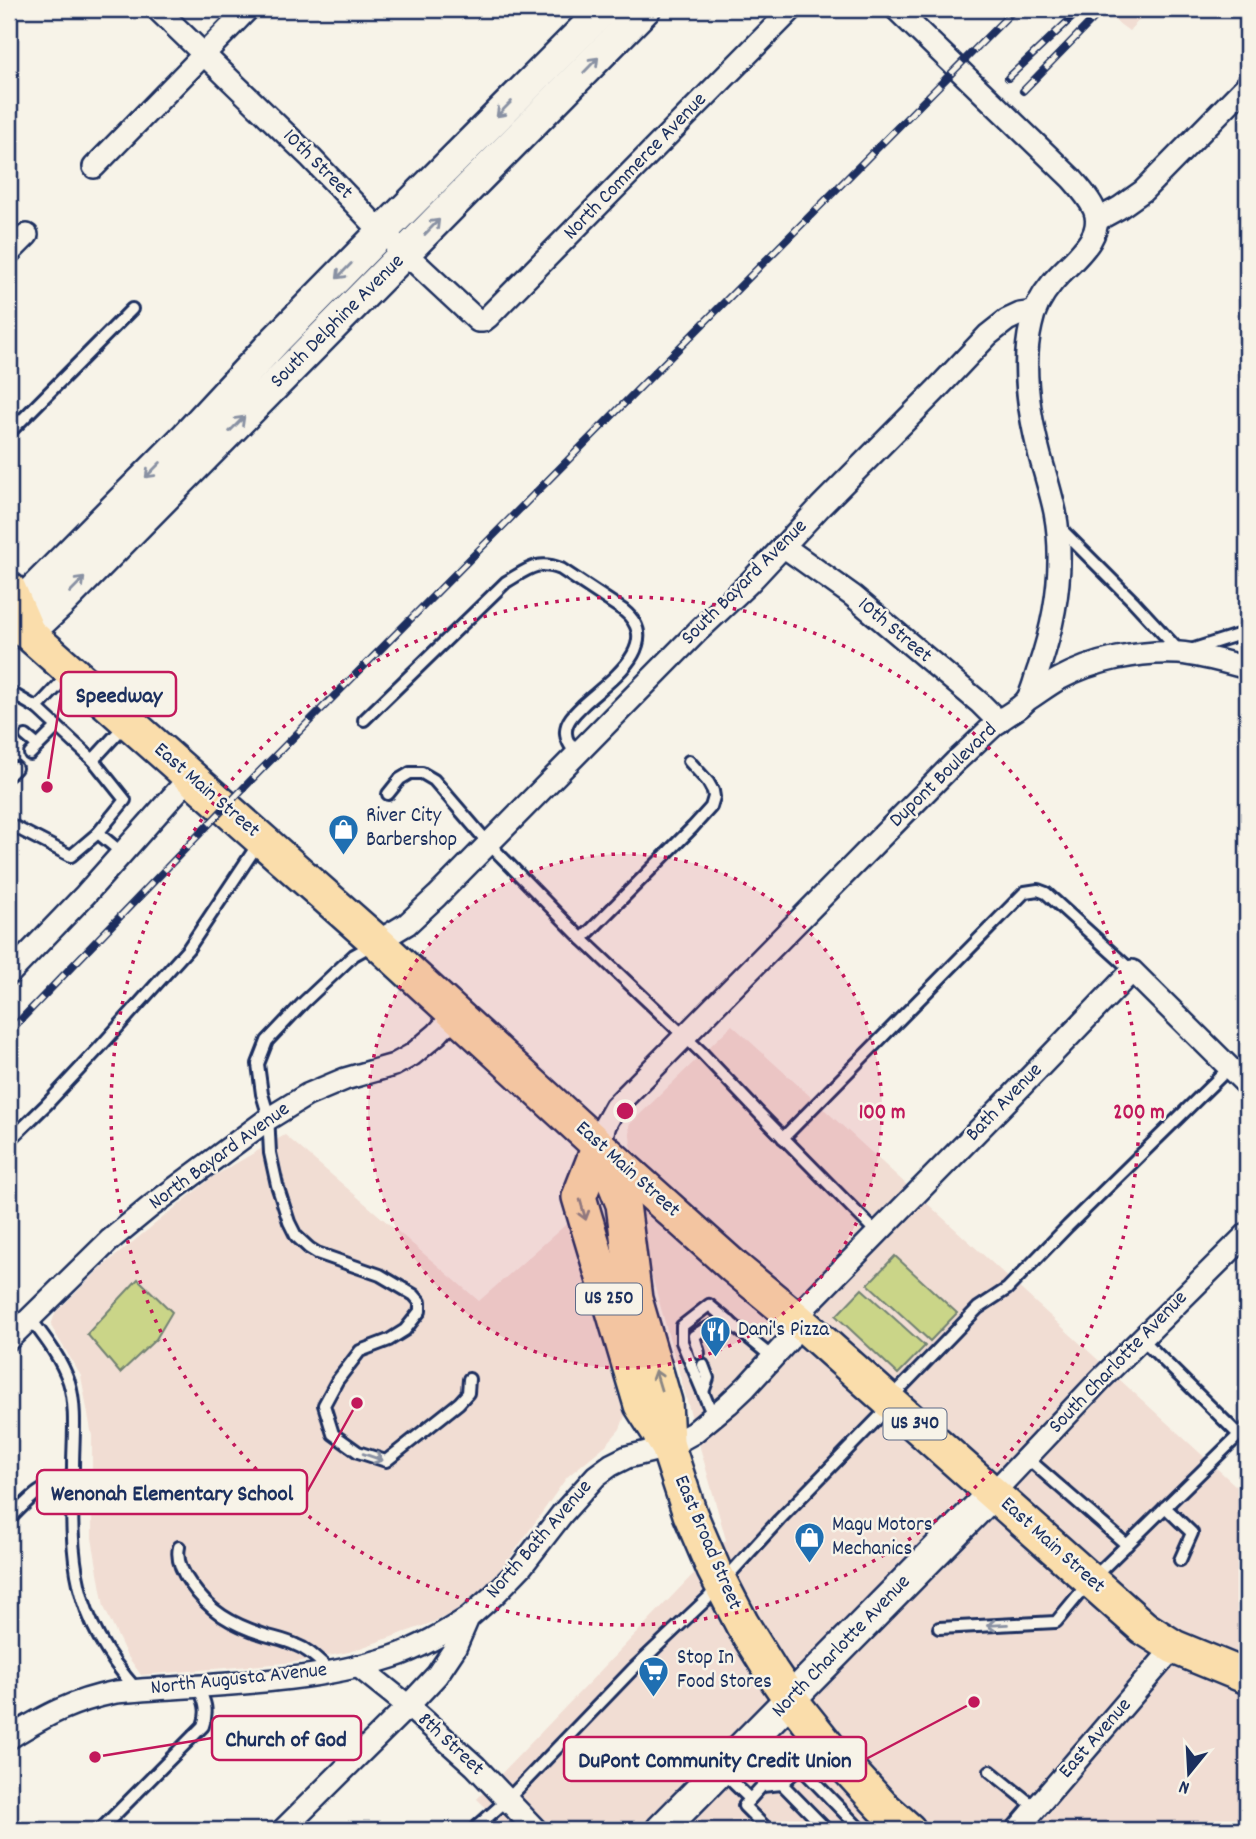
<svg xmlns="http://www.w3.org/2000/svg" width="1256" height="1839" font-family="Dekko,sans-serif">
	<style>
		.built { fill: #f1ddd3 }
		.green { fill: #cad588; stroke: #728273; stroke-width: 2 }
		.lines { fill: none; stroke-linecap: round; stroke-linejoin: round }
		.lane-casing { stroke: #1b2f5e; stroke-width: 16 }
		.street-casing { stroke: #1b2f5e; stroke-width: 26 }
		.secondary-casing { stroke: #1b2f5e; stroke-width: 35 }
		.primary-casing { stroke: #1b2f5e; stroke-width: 38 }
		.lane { stroke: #f7f3e8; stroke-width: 10 }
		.street { stroke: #f7f3e8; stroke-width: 21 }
		.secondary { stroke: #f7f3e8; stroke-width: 30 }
		.primary { stroke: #faddab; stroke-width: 33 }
		.rail-casing { stroke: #1b2f5e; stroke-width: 8 }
		.rail { stroke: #f7f3e8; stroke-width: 5; stroke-dasharray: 16; stroke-linecap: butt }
		.oneway { stroke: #8991a3 }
		.oneway2 { stroke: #8a8684 }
		.ring { fill: none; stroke: #c2185b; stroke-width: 3.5; stroke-dasharray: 3.5 7 }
		.labels { text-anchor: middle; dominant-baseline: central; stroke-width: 5; stroke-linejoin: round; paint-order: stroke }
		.shield { fill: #f7f3e8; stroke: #5d6a87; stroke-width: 2 }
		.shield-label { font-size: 19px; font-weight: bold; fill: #1b2f5e }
		.street-label { font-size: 21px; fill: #1b2f5e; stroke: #f7f3e8 }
		.poi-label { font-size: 21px; fill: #1b2f5e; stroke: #f7f3e8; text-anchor: start }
		.centre { fill: #c2185b; stroke: #f7f3e8; stroke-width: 3.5 }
		.ring-label { font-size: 21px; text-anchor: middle; font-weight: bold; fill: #c2185b; stroke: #f7f3e8; stroke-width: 5; stroke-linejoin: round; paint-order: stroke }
		.leader { fill: none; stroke: #c2185b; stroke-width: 2.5 }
		.callout-dot { fill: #c2185b; stroke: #f7f3e8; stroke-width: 2.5 }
		.callout { fill: #f7f3e8; stroke: #c2185b; stroke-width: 2.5 }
		.callout-label { font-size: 23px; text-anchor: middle; font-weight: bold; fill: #1b2f5e }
	</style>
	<rect width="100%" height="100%" fill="#f7f3e8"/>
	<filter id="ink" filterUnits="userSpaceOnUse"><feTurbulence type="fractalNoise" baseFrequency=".0143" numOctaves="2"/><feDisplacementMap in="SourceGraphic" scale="14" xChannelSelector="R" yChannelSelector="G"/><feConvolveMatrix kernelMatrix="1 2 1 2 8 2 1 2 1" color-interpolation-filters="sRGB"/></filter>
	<g filter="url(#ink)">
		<g class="built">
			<path d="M1099 9H1149L1129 31Z"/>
			<path d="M732 1025 1247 1496V1830H509L477 1799 726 1540 639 1230 629 1125Z"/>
			<path d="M285 1135 479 1301 571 1220 628 1408 620 1429 607 1444 567 1477 508 1561 468 1605 434 1622 349 1652 296 1662 141 1675 126 1654 104 1607 92 1538V1436L81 1376 51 1326 55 1313 102 1267 214 1176Z"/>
		</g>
		<g class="green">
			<path d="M895 1256 957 1313 930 1341 868 1284Z"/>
			<path d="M138 1279 172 1312 156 1339 120 1373 87 1334Z"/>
			<path d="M862 1289 925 1346 898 1374 836 1316Z"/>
		</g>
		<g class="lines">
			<defs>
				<g id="lane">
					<path d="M9 433 132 309"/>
					<path d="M1061 529 1133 601 1181 653 1247 632"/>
					<path d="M9 699 13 694 37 708 70 673"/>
					<path d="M37 708 93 760 126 724"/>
					<path d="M364 720 506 582C527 570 537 559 561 569L623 610C665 644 609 681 584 704 577 711 566 720 566 731 565 740 572 748 577 755"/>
					<path d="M26 736 38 746"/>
					<path d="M30 754 57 727"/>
					<path d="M93 760 125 800 98 833 122 853"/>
					<path d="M9 775 16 768"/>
					<path d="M388 794 400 779 410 773H422L434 780 489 844 582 939 701 1052 759 1113 877 1233"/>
					<path d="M9 824 71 856 98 833"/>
					<path d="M582 939 693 827 711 807 714 797 713 791 708 782 689 761"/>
					<path d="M372 945 354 955 304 1002 267 1041 258 1064 262 1094 268 1114 270 1153 277 1185 289 1222 296 1236 309 1248 317 1253 380 1275 414 1295 420 1302V1311L405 1330 389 1340 360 1351 337 1381 324 1405 333 1434 358 1452 386 1461 459 1403 468 1393 469 1379"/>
					<path d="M783 1138 1025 892 1038 890 1046 893 1132 971"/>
					<path d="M9 1141 46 1105 101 1046 188 949 258 844"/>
					<path d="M30 1318C45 1338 61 1358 69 1382 77 1408 73 1440 73 1467 70 1561 72 1617 137 1690"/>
					<path d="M1141 1338 1239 1435"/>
					<path d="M699 1353 694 1336C706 1327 716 1324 730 1322"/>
					<path d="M703 1365 708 1378 703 1392"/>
					<path d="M891 1398 978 1308 1007 1289 1068 1226 1229 1068"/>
					<path d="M713 1416 682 1342V1326L709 1305 773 1358"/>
					<path d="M1027 1458 1127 1545"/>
					<path d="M1165 1507 1192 1533 1180 1560"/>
					<path d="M9 1520C32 1496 40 1487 72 1476"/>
					<path d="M179 1547C176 1560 182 1572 190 1583 210 1612 231 1624 265 1635 275 1638 286 1640 296 1645 310 1650 320 1662 331 1671"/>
					<path d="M939 1628 1056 1622 1090 1581 1247 1427"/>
					<path d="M752 1739 789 1777"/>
					<path d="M823 1745 782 1784 827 1830"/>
					<path d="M800 1767 861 1830"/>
					<path d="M990 1771 1036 1808"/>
					<path d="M722 1772 750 1799"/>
					<path d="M100 1830 203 1726C209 1710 204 1700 198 1686"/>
					<path d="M473 1830 507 1800 633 1669 707 1599 779 1520 891 1405"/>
					<path d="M768 1830 744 1806 762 1786 782 1784"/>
				</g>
				<g id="street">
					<path d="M157 9 311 158 374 224 478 321H483L488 317 792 9"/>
					<path d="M94 167 248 9"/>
					<path d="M1097 220 1119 208 1143 191 1247 85"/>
					<path d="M9 253 27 235"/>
					<path d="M783 546 853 596 980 703 999 722"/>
					<path d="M1027 700C1038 693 1048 685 1059 679 1094 660 1139 651 1179 653 1202 655 1225 662 1247 668"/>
					<path d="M377 942 407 924 437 896 699 630 749 583 820 507 935 391 988 335 1007 320 1020 314 1034 312"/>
					<path d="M9 974 85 895 190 777"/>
					<path d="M599 1146 605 1125 615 1107 956 761C971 748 984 734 999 721 1008 714 1023 707 1028 698 1033 690 1035 678 1039 668 1056 618 1065 565 1055 512 1051 493 1045 474 1040 456 1029 414 1021 367 1031 325 1034 309 1042 295 1052 283 1068 263 1107 238 1094 209 1089 198 1080 188 1072 179L896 9"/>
					<path d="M9 1339 110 1240 150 1207 268 1119 307 1095 345 1079 394 1065 412 1055 437 1034 456 1013"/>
					<path d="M993 1493 1101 1379 1247 1234"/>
					<path d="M358 1666 408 1706 475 1766 536 1830"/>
					<path d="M9 1738C46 1715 72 1701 116 1692 207 1684 305 1685 392 1657 420 1648 444 1633 468 1618"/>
					<path d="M283 1830 408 1706 437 1675 455 1648 468 1618 494 1595 521 1567 562 1514 596 1476 611 1465 627 1457 668 1447 693 1433 728 1404 746 1387 788 1341 808 1304 1011 1097 1132 971 1247 1085"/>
					<path d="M1017 1830 1174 1647"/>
				</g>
				<g id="secondary">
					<path d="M16 608 187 436 276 340 383 231 604 9"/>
					<path d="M28 633 60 603 645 9"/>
					<path d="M661 1830 993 1493"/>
				</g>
				<g id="primary">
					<path d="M9 589 28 633"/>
					<path d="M9 621 28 633 377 942 599 1146 734 1267 799 1321 1144 1628 1174 1647 1247 1677"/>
					<path d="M599 1146 579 1197 641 1405 668 1447 690 1514 714 1570 742 1624 771 1671 791 1700 830 1749 882 1806 909 1830"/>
					<path d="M603 1154 623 1204 635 1299 665 1402 667 1441"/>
				</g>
			</defs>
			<use href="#lane" class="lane-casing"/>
			<use href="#street" class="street-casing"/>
			<use href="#secondary" class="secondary-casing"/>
			<use href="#primary" class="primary-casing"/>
			<use href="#lane" class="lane"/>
			<use href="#street" class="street"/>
			<use href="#secondary" class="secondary"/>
			<use href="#primary" class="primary"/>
			<defs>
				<g id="rail">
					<path d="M1008 78 1081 9"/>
					<path d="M1023 91 1103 9"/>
					<path d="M9 1032 259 772 1015 9"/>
				</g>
			</defs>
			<use href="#rail" class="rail-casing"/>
			<use href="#rail" class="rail"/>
		</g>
		<defs><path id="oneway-shaft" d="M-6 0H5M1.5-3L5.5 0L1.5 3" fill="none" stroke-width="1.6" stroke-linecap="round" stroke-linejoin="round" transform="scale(1.75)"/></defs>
		<g class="oneway">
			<use href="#oneway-shaft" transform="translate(591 65) rotate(-46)"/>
			<use href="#oneway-shaft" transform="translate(504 109) rotate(135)"/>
			<use href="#oneway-shaft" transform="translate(432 227) rotate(-46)"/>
			<use href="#oneway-shaft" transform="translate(344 271) rotate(134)"/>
			<use href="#oneway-shaft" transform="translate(237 424) rotate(-45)"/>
			<use href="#oneway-shaft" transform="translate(153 470) rotate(135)"/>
			<use href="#oneway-shaft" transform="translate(77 585) rotate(-45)"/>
			<use href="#oneway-shaft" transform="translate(373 1457) rotate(19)"/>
			<use href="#oneway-shaft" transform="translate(997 1625) rotate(177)"/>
		</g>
		<g class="oneway2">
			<use href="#oneway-shaft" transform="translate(583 1210) rotate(74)"/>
			<use href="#oneway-shaft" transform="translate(658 1380) rotate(-107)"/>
		</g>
	</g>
	<circle cx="625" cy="1111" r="257" fill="#c2185b" fill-opacity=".12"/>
	<g class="ring">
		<circle cx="625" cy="1111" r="257"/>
		<circle cx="625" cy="1111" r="514"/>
	</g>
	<defs>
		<symbol id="shop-pin" viewBox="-11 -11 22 30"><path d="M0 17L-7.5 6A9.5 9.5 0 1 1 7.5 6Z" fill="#1f6fb2" stroke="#f7f3e8"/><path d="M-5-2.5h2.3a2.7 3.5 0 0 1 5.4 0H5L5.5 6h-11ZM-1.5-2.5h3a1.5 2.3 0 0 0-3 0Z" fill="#fff"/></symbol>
		<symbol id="restaurant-pin" viewBox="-11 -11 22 30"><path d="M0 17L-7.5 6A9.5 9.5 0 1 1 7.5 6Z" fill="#1f6fb2" stroke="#f7f3e8"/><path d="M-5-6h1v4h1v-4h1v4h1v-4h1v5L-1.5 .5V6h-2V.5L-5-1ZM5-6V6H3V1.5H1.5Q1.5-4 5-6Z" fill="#fff"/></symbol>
		<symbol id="supermarket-pin" viewBox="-11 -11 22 30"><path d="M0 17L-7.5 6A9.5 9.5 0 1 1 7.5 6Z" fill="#1f6fb2" stroke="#f7f3e8"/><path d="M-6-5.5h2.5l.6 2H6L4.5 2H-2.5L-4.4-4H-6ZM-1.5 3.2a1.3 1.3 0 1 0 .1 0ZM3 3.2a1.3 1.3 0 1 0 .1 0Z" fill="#fff"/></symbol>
	</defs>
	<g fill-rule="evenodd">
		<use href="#shop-pin" x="326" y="812" width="35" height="47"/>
		<use href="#restaurant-pin" x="698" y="1314" width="35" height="47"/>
		<use href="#shop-pin" x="792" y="1520" width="35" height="47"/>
		<use href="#supermarket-pin" x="636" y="1654" width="35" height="47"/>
	</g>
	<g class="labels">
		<g class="shield">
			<rect x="576" y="1283.5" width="66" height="31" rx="5"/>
			<rect x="883.5" y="1408.5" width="63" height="31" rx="5"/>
		</g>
		<g class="shield-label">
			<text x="609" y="1299">US 250</text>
			<text x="915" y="1424">US 340</text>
		</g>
		<g class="street-label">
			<text transform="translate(317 165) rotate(45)">10th Street</text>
			<text transform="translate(636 167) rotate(-46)">North Commerce Avenue</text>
			<text transform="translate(338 322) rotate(-45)">South Delphine Avenue</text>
			<text transform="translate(745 583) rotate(-45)">South Bayard Avenue</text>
			<text transform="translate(894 631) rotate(40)">10th Street</text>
			<text transform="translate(944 776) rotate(-44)">Dupont Boulevard</text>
			<text transform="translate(206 791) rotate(41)">East Main Street</text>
			<text transform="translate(1005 1103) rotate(-46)">Bath Avenue</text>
			<text transform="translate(220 1157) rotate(-36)">North Bayard Avenue</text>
			<text transform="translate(627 1170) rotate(42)">East Main Street</text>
			<text transform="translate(1119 1363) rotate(-46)">South Charlotte Avenue</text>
			<text transform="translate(540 1540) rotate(-49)">North Bath Avenue</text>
			<text transform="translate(707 1543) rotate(67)">East Broad Street</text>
			<text transform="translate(1052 1546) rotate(42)">East Main Street</text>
			<text transform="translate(842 1647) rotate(-46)">North Charlotte Avenue</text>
			<text transform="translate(239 1680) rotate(-6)">North Augusta Avenue</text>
			<text transform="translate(1096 1739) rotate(-49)">East Avenue</text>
			<text transform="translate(450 1745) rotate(43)">8th Street</text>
		</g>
		<g class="poi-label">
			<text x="366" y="817">River City<tspan x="366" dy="24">Barbershop</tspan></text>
			<text x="738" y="1331">Dani's Pizza</text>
			<text x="832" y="1526">Magu Motors<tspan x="832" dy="24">Mechanics</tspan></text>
			<text x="677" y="1659">Stop In<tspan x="677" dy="24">Food Stores</tspan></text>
		</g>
	</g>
	<circle cx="625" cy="1111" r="10" class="centre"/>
	<g class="ring-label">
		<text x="882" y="1118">100 m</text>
		<text x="1139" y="1118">200 m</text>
	</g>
	<path class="leader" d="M47 787L61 694M357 1403L307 1492M95 1757L212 1738M974 1702L866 1759"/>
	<g class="callout-dot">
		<circle cx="47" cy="787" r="7"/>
		<circle cx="357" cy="1403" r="7"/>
		<circle cx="95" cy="1757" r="7"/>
		<circle cx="974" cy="1702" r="7"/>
	</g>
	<g class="callout">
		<rect x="61" y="672" width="115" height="44" rx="7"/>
		<rect x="37" y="1470" width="270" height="44" rx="7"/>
		<rect x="212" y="1716" width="149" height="44" rx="7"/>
		<rect x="564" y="1737" width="302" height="44" rx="7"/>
	</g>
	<g class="callout-label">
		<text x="119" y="702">Speedway</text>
		<text x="172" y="1500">Wenonah Elementary School</text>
		<text x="286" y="1746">Church of God</text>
		<text x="715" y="1767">DuPont Community Credit Union</text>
	</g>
	<rect width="1256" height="1839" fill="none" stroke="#f7f3e8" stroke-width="35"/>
	<rect x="18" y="18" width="1221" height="1804" fill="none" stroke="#1b2f5e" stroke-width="2.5" filter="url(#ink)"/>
	<g transform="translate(1189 1773) rotate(198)" stroke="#f7f3e8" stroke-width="5" paint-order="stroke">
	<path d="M0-5L12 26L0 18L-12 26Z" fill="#1b2f5e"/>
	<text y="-10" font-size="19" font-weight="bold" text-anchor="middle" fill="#1b2f5e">N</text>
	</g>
</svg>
